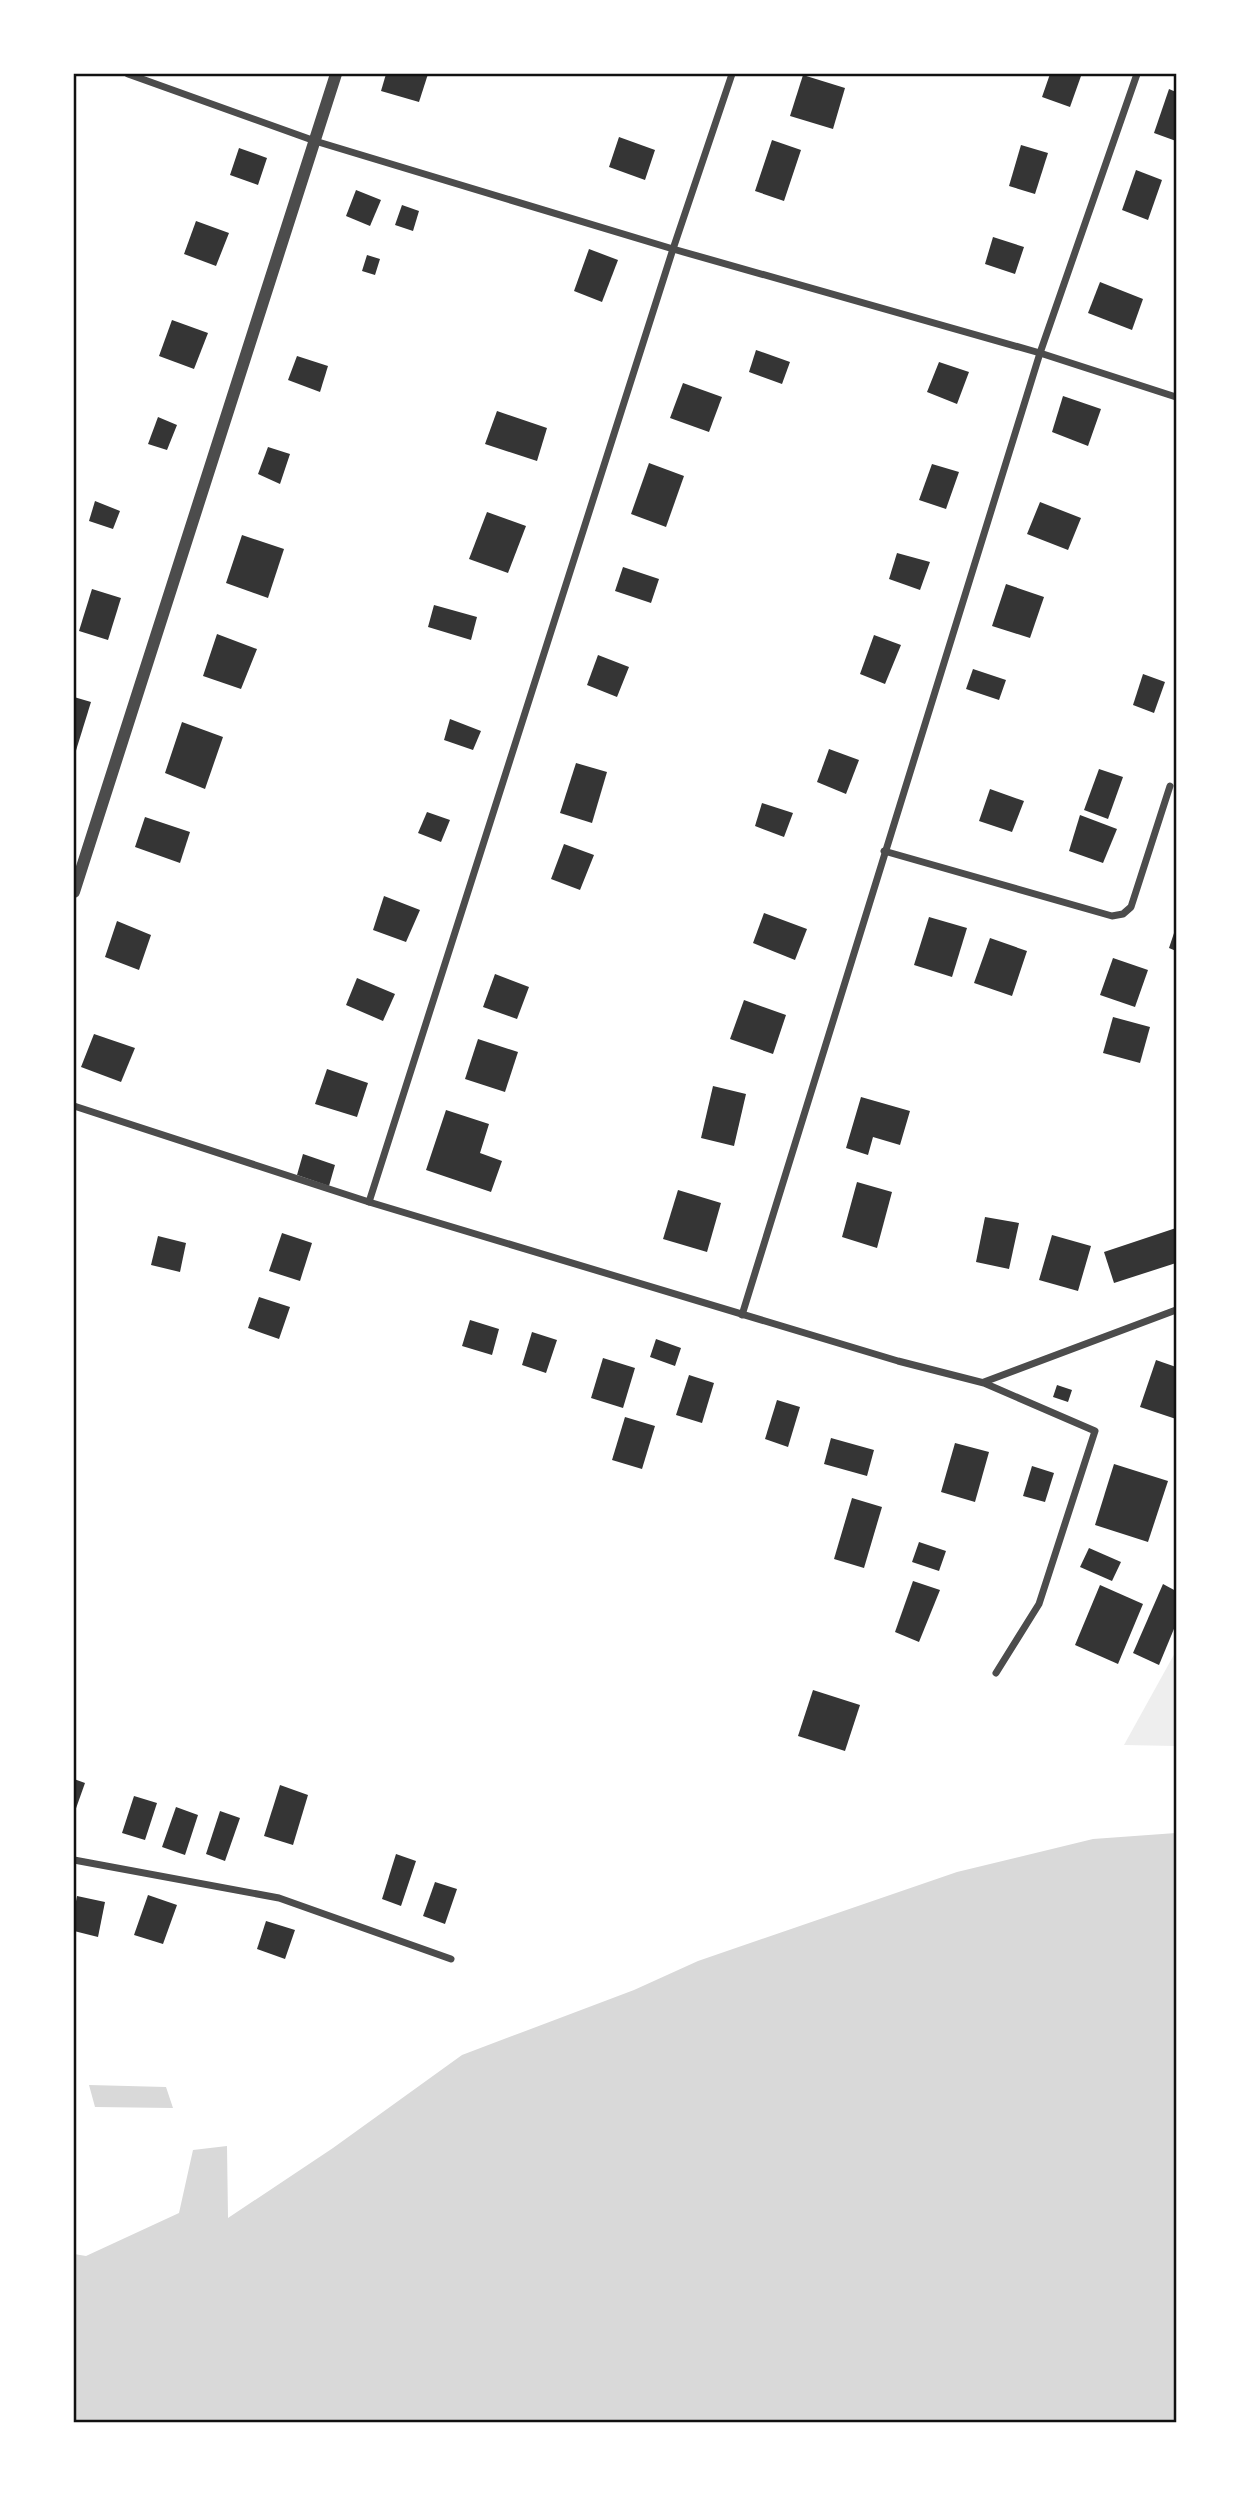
<svg xmlns="http://www.w3.org/2000/svg" width="1250" height="2496" font-family="Barlow,sans-serif">
	<style>
		.green { fill: #eee }
		.water { fill: #d9d9d9 }
		.building { fill: #353535 }
		.lines { fill: none; stroke-linecap: round; stroke-linejoin: round }
		.minor { stroke: #4c4c4c; stroke-width: 7 }
		.tertiary { stroke: #4c4c4c; stroke-width: 12 }
		.neatline { fill: none; stroke: #111; stroke-width: 2.5 }
	</style>
	<rect width="100%" height="100%" fill="#fff"/>
	<path class="green" d="M1176 1651V1746L1124 1745Z"/>
	<g class="water">
		<path d="M1176 1833V2422H74V2254L86 2256 179 2213 193 2150 227 2146 228 2218 333 2148 462 2055 634 1990 698 1961 957 1872 1093 1839Z"/>
		<path d="M89 2085 166 2087 173 2108 95 2107Z"/>
	</g>
	<g class="building">
		<path d="M386 74H428L419 102 381 91Z"/>
		<path d="M1050 74 1081 76 1070 107 1042 97Z"/>
		<path d="M803 75 845 88 833 129 790 116Z"/>
		<path d="M1169 89 1176 92V141L1154 133Z"/>
		<path d="M619 137 655 150 645 180 609 167Z"/>
		<path d="M772 140 801 150 784 201 755 191Z"/>
		<path d="M1021 145 1048 153 1035 194 1009 186Z"/>
		<path d="M239 148 267 158 258 185 230 175Z"/>
		<path d="M1136 170 1162 180 1148 220 1122 210Z"/>
		<path d="M356 190 381 200 370 226 346 216Z"/>
		<path d="M402 205 419 211 413 231 395 225Z"/>
		<path d="M196 221 229 233 216 266 184 254Z"/>
		<path d="M993 237 1024 247 1015 274 985 264Z"/>
		<path d="M589 249 618 260 602 302 574 291Z"/>
		<path d="M367 255 380 259 375 275 362 271Z"/>
		<path d="M1100 282 1143 299 1132 330 1088 313Z"/>
		<path d="M172 320 208 333 194 369 159 356Z"/>
		<path d="M756 350 790 362 782 384 749 372Z"/>
		<path d="M297 356 328 366 320 392 288 380Z"/>
		<path d="M939 362 969 372 957 404 927 392Z"/>
		<path d="M683 383 722 397 709 432 670 418Z"/>
		<path d="M1063 396 1101 409 1088 446 1052 432Z"/>
		<path d="M497 411 547 428 537 461 485 444Z"/>
		<path d="M158 417 177 425 167 450 148 444Z"/>
		<path d="M268 447 290 454 280 484 258 474Z"/>
		<path d="M649 463 684 476 666 527 631 514Z"/>
		<path d="M932 464 959 472 946 509 919 500Z"/>
		<path d="M95 501 120 511 113 529 89 521Z"/>
		<path d="M1040 502 1081 518 1068 550 1027 534Z"/>
		<path d="M487 512 526 526 508 573 469 559Z"/>
		<path d="M242 535 284 549 268 598 226 583Z"/>
		<path d="M897 553 930 562 920 590 889 579Z"/>
		<path d="M623 567 659 579 651 603 615 591Z"/>
		<path d="M1006 584 1044 597 1030 638 992 626Z"/>
		<path d="M92 589 121 598 108 640 79 631Z"/>
		<path d="M434 605 477 617 471 640 428 627Z"/>
		<path d="M217 634 257 649 241 689 203 676Z"/>
		<path d="M874 635 901 645 885 684 860 674Z"/>
		<path d="M598 655 629 667 617 697 587 685Z"/>
		<path d="M973 669 1006 680 999 700 966 689Z"/>
		<path d="M1143 674 1165 682 1154 713 1133 705Z"/>
		<path d="M74 697 91 702 74 757Z"/>
		<path d="M450 719 481 731 473 750 444 740Z"/>
		<path d="M182 722 223 737 205 789 165 773Z"/>
		<path d="M829 749 859 760 846 794 817 782Z"/>
		<path d="M576 763 607 772 592 823 560 813Z"/>
		<path d="M1099 769 1123 777 1108 819 1084 810Z"/>
		<path d="M990 789 1024 801 1012 832 979 821Z"/>
		<path d="M762 803 793 813 784 837 755 826Z"/>
		<path d="M427 812 450 820 441 842 418 833Z"/>
		<path d="M1080 815 1117 829 1103 863 1069 851Z"/>
		<path d="M145 817 190 832 180 863 135 847Z"/>
		<path d="M564 844 594 855 580 890 551 879Z"/>
		<path d="M384 896 420 910 406 942 373 930Z"/>
		<path d="M764 913 807 929 795 960 753 943Z"/>
		<path d="M929 917 967 928 952 977 914 965Z"/>
		<path d="M117 921 151 935 139 970 105 957Z"/>
		<path d="M1176 927V951L1169 948Z"/>
		<path d="M990 938 1027 951 1012 996 974 983Z"/>
		<path d="M1113 958 1148 970 1135 1007 1100 995Z"/>
		<path d="M495 974 529 987 517 1019 483 1007Z"/>
		<path d="M357 978 395 994 383 1021 346 1005Z"/>
		<path d="M744 1000 786 1015 773 1054 730 1039Z"/>
		<path d="M1113 1017 1150 1027 1140 1063 1103 1053Z"/>
		<path d="M94 1034 135 1048 121 1082 81 1067Z"/>
		<path d="M478 1039 518 1052 505 1092 465 1079Z"/>
		<path d="M327 1069 368 1083 357 1117 315 1104Z"/>
		<path d="M713 1086 746 1094 734 1146 701 1138Z"/>
		<path d="M861 1097 910 1111 900 1145 873 1137 868 1155 846 1148Z"/>
		<path d="M446 1110 489 1124 480 1153 502 1161 491 1192 426 1170Z"/>
		<path d="M303 1154 335 1165 329 1186 297 1175Z"/>
		<path d="M857 1182 892 1192 877 1248 842 1237Z"/>
		<path d="M678 1190 721 1203 707 1252 663 1239Z"/>
		<path d="M985 1217 1019 1223 1009 1269 976 1262Z"/>
		<path d="M1176 1228V1263L1114 1283 1104 1252Z"/>
		<path d="M282 1233 312 1243 300 1281 269 1271Z"/>
		<path d="M1052 1235 1091 1246 1078 1291 1039 1280Z"/>
		<path d="M158 1236 186 1243 180 1272 151 1265Z"/>
		<path d="M259 1297 290 1307 279 1339 248 1328Z"/>
		<path d="M470 1320 499 1329 492 1355 462 1346Z"/>
		<path d="M532 1332 557 1340 546 1373 522 1365Z"/>
		<path d="M656 1339 681 1348 675 1366 650 1357Z"/>
		<path d="M603 1358 635 1368 623 1408 591 1398Z"/>
		<path d="M1156 1360 1176 1367V1419L1140 1407Z"/>
		<path d="M689 1375 714 1383 702 1423 676 1415Z"/>
		<path d="M1057 1385 1072 1390 1068 1402 1053 1397Z"/>
		<path d="M777 1400 800 1407 788 1447 765 1439Z"/>
		<path d="M625 1417 655 1426 642 1469 612 1460Z"/>
		<path d="M831 1438 874 1450 867 1476 824 1464Z"/>
		<path d="M955 1443 989 1452 975 1502 941 1492Z"/>
		<path d="M1114 1464 1168 1481 1148 1542 1095 1525Z"/>
		<path d="M1032 1466 1054 1473 1045 1502 1023 1496Z"/>
		<path d="M852 1498 882 1507 864 1568 834 1559Z"/>
		<path d="M919 1542 946 1551 939 1571 912 1562Z"/>
		<path d="M1089 1548 1121 1562 1112 1581 1080 1567Z"/>
		<path d="M913 1581 940 1590 919 1642 895 1632Z"/>
		<path d="M1163 1584 1176 1591V1624L1159 1665 1133 1653Z"/>
		<path d="M1100 1585 1143 1604 1118 1664 1075 1645Z"/>
		<path d="M813 1690 860 1705 845 1751 798 1736Z"/>
		<path d="M74 1779 85 1783 74 1814Z"/>
		<path d="M280 1785 308 1795 293 1845 264 1836Z"/>
		<path d="M134 1796 157 1803 145 1840 122 1833Z"/>
		<path d="M176 1807 198 1815 185 1855 162 1847Z"/>
		<path d="M220 1811 240 1818 225 1861 206 1854Z"/>
		<path d="M396 1854 416 1861 401 1906 382 1899Z"/>
		<path d="M435 1882 457 1889 445 1924 423 1916Z"/>
		<path d="M148 1895 177 1905 163 1944 134 1935Z"/>
		<path d="M77 1896 105 1902 98 1937 74 1931V1912Z"/>
		<path d="M266 1921 295 1930 285 1959 257 1949Z"/>
	</g>
	<g class="lines">
		<g class="minor">
			<path d="M128 74 315 141 673 249 1040 353 1176 397"/>
			<path d="M884 851 1112 916 1123 914 1131 907 1170 786"/>
			<path d="M74 1106 369 1202 898 1361 984 1383 1095 1431 1039 1604 996 1673"/>
			<path d="M369 1202 673 249 732 74"/>
			<path d="M742 1315 1040 353 1137 74"/>
			<path d="M984 1382 1176 1310"/>
			<path d="M74 1860 279 1898 451 1959"/>
		</g>
		<path class="tertiary" d="M74 892 336 74"/>
	</g>
	<rect width="1250" height="2496" fill="none" stroke="#ffffff" stroke-width="150"/>
	<rect x="75" y="75" width="1100" height="2346" class="neatline"/>
</svg>
